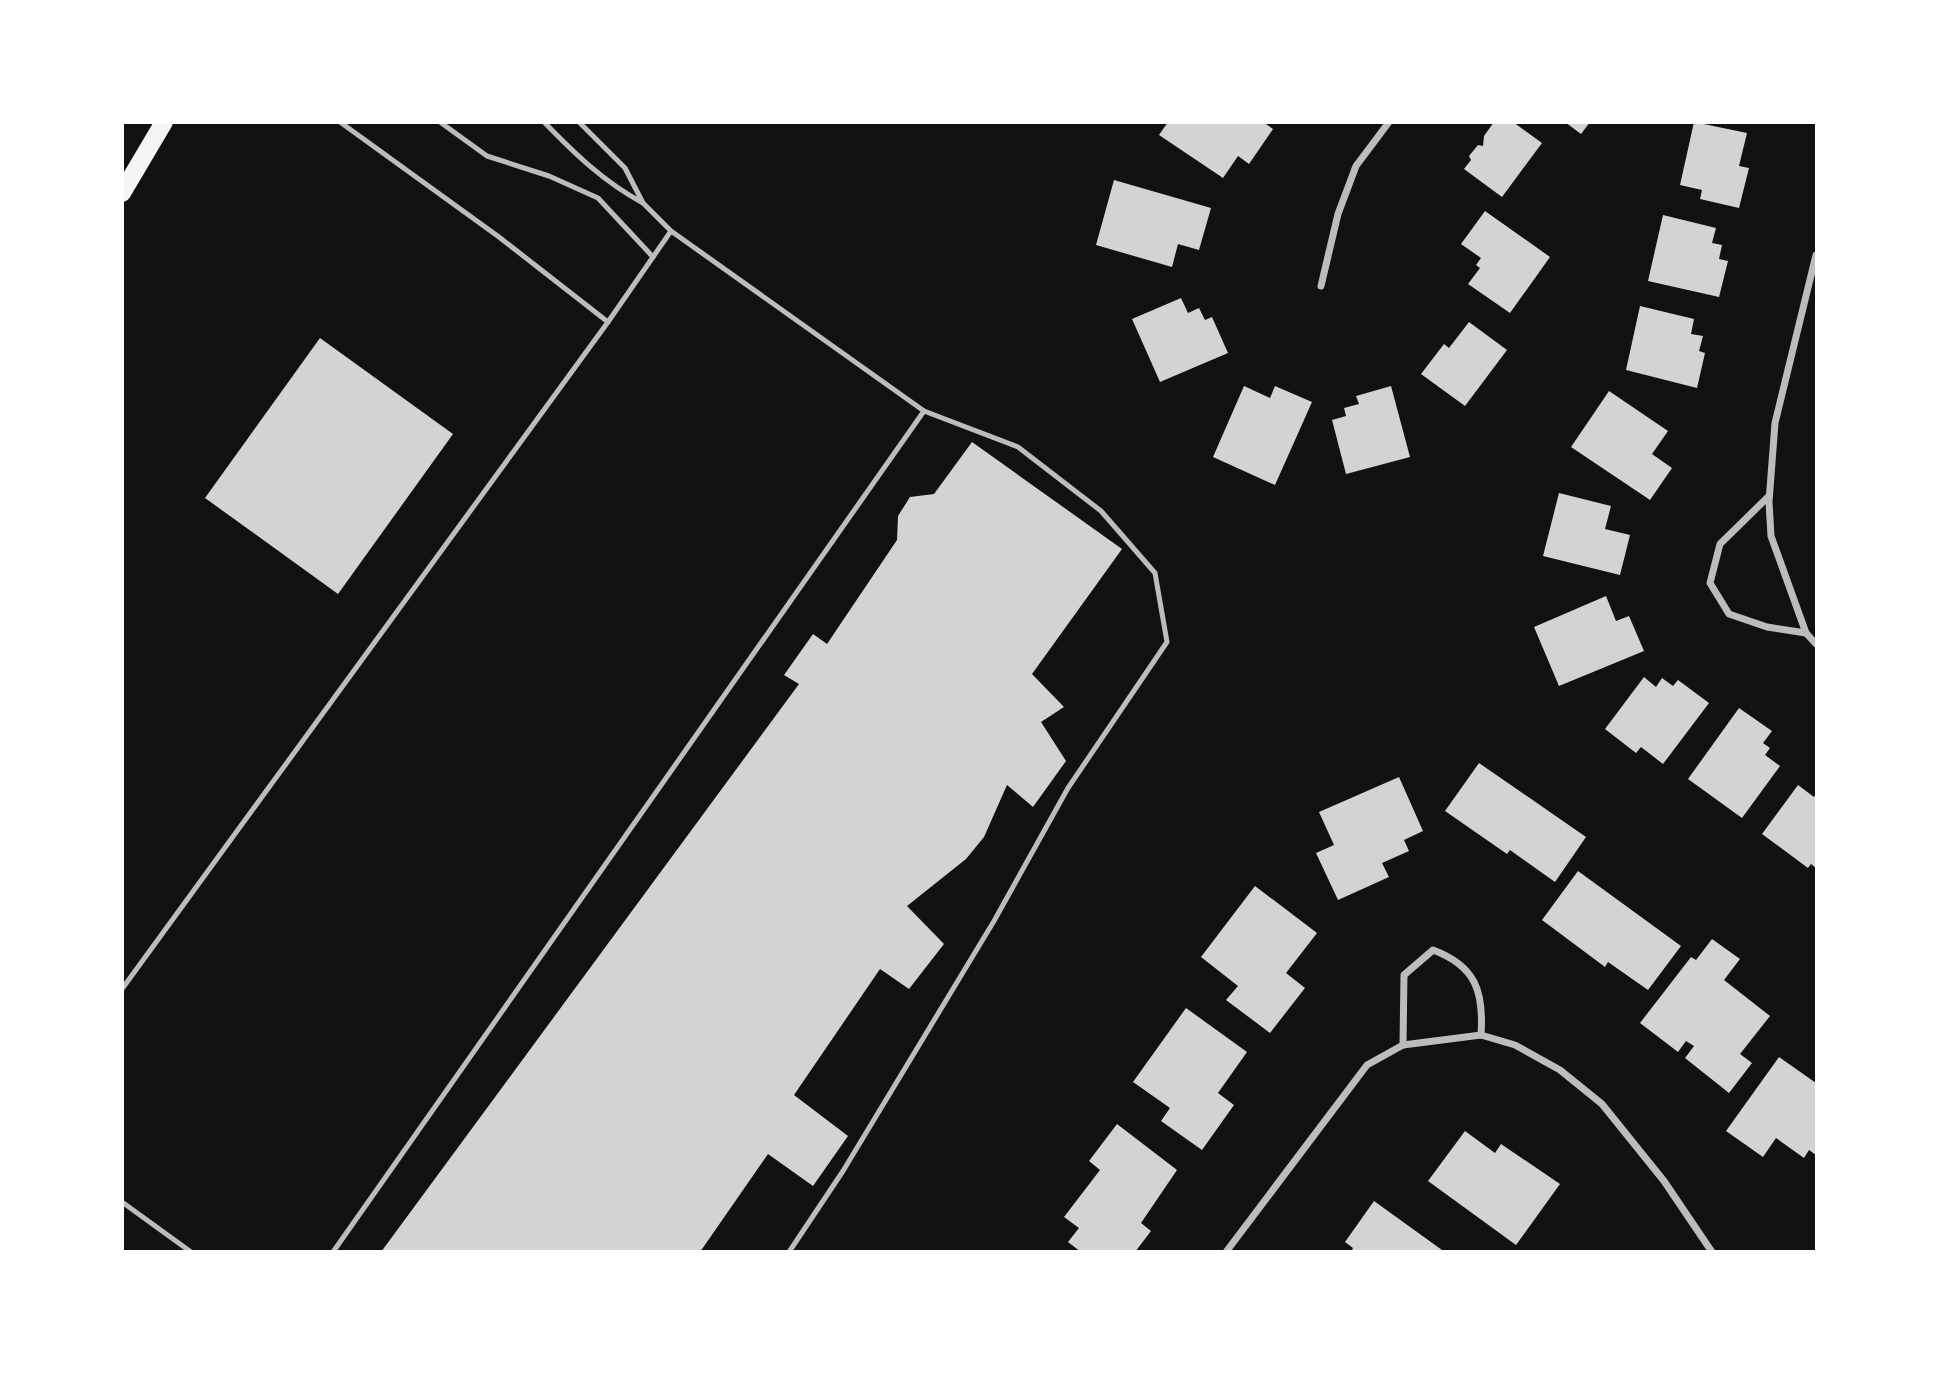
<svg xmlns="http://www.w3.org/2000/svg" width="1939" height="1374" font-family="Raleway,sans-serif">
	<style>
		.building { fill: #d3d3d3 }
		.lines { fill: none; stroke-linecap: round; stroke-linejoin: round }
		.service { stroke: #bcbcbc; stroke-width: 5 }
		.minor { stroke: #bcbcbc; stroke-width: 7 }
		.primary { stroke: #f5f5f5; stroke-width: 18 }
	</style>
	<rect width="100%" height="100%" fill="#111"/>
	<g class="building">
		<path d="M1168 122H1263L1273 129 1249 164 1238 156 1223 178 1159 135Z"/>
		<path d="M1494 122H1513L1542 143 1502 197 1464 169 1471 160 1469 156 1478 145 1483 146 1484 136Z"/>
		<path d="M1565 122H1590L1581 134Z"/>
		<path d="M1694 122 1747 133 1739 166 1749 168 1739 208 1700 199 1702 190 1680 185Z"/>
		<path d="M1114 180 1211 208 1199 250 1178 244 1172 267 1096 245Z"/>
		<path d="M1485 211 1550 257 1510 313 1468 284 1480 268 1476 265 1481 258 1461 244Z"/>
		<path d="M1663 215 1716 228 1712 243 1722 245 1719 259 1728 261 1719 297 1648 281Z"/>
		<path d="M1181 298 1188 313 1199 308 1205 320 1212 317 1228 353 1160 382 1132 319Z"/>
		<path d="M1640 306 1694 319 1691 334 1703 336 1699 351 1705 353 1697 388 1626 370Z"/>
		<path d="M1469 322 1507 350 1465 406 1421 374 1444 344 1449 348Z"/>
		<path d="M320 338 453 434 338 594 205 498Z"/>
		<path d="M1244 386 1270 398 1275 386 1312 402 1275 485 1213 457Z"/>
		<path d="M1391 386 1410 457 1346 474 1332 420 1346 416 1344 408 1359 404 1356 396Z"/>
		<path d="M1609 391 1668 431 1652 454 1672 468 1650 500 1571 447Z"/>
		<path d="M972 442 1122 549 1032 674 1064 707 1041 722 1066 761 1033 807 1007 785 984 837 966 859 907 906 944 944 909 989 880 969 794 1095 848 1136 813 1186 768 1154 700 1252H381L799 684 784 675 813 634 827 644 897 540 898 516 910 497 934 494Z"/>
		<path d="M1559 493 1611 506 1605 529 1630 535 1620 575 1543 556Z"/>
		<path d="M1606 596 1616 621 1629 616 1644 651 1559 686 1534 627Z"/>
		<path d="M1644 677 1656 687 1662 678 1673 686 1678 680 1709 703 1663 764 1641 747 1636 753 1605 729Z"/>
		<path d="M1739 708 1772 731 1763 743 1770 748 1765 755 1780 766 1742 818 1688 779Z"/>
		<path d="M1479 763 1586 837 1555 882 1510 850 1507 854 1445 811Z"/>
		<path d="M1399 777 1423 831 1404 840 1409 851 1382 863 1389 877 1338 900 1316 853 1334 845 1319 812Z"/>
		<path d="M1798 785 1814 797 1816 794V868L1811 864 1808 868 1762 834Z"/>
		<path d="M1578 871 1681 946 1648 990 1608 962 1605 967 1542 920Z"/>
		<path d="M1255 886 1317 933 1286 973 1305 988 1270 1033 1226 1000 1238 986 1201 957Z"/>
		<path d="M1712 939 1740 959 1724 980 1770 1016 1740 1054 1752 1063 1729 1093 1685 1058 1694 1046 1686 1041 1678 1052 1640 1023 1691 957 1696 960Z"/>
		<path d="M1186 1008 1247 1052 1218 1093 1234 1105 1202 1150 1161 1121 1170 1108 1133 1082Z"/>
		<path d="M1779 1057 1816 1083V1155L1809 1150 1804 1158 1776 1138 1763 1157 1726 1131Z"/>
		<path d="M1117 1124 1177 1170 1141 1223 1151 1231 1135 1252H1081L1068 1242 1079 1228 1064 1217 1100 1170 1089 1161Z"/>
		<path d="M1465 1131 1495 1153 1501 1144 1560 1184 1516 1245 1428 1181Z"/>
		<path d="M1374 1201 1442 1250 1441 1252H1351L1353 1248 1345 1242Z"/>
	</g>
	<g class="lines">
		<g class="service">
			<path d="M440 122 487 156 549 176 598 198 653 257"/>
			<path d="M544 122C575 154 604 182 643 203"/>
			<path d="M579 122 625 168 643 203 671 231 924 411 1018 447 1101 511 1155 573 1167 642 1068 788 994 921 843 1171 789 1252"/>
			<path d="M608 322 671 231"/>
			<path d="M122 989 608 322 499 237 340 122"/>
			<path d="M122 1202 191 1252"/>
			<path d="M333 1252 924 411"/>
		</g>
		<g class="minor">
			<path d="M1816 255 1775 423 1769 502 1771 536 1806 633 1816 644"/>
			<path d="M1321 286 1338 214 1356 166 1389 122"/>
			<path d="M1769 496 1720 544 1710 583 1729 614 1767 627 1806 633"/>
			<path d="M1403 1045 1404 975 1433 950C1476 966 1484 992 1481 1035"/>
			<path d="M1226 1252 1367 1065 1403 1045 1481 1035 1515 1045 1560 1070 1602 1104 1664 1181 1712 1252"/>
		</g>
		<path class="primary" d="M122 193 164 122"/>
	</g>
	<rect width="1939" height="1374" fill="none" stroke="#ffffff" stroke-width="248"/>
</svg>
